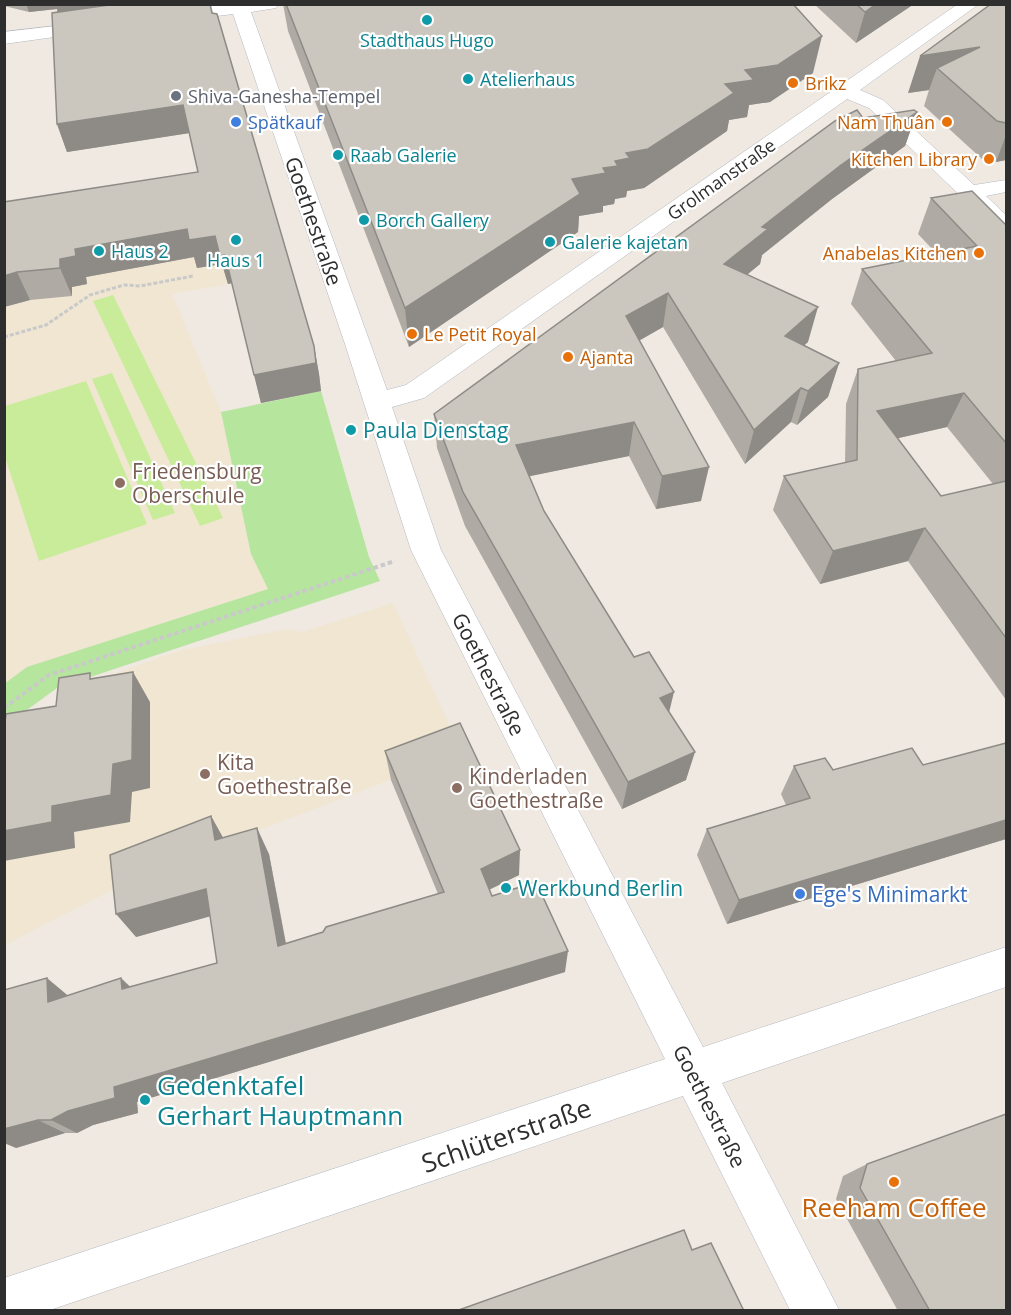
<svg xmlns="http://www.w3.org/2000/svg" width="1011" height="1315" font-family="'Open Sans',sans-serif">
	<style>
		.education { fill: #f0e6d1 }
		.green { fill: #b6e59e }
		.pitch { fill: #c9ec9a }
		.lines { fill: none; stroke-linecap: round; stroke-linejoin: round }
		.street-casing { stroke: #b4b7c1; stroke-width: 1 }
		.path-far1 { stroke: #c9c9c9; stroke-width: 3; stroke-dasharray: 4 2; stroke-linecap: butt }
		.path { stroke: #c9c9c9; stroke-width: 4; stroke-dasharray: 4.5 3; stroke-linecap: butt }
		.street { fill: #fff; fill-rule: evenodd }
		.wall { fill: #afaba4; fill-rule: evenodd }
		.shaded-wall { fill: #8e8b86 }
		.building { fill: #cbc7bf; stroke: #8e8b86; stroke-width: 1.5 }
		.culture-dot { fill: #0f9aa8; stroke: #fff; stroke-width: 2 }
		.food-dot { fill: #e8710a; stroke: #fff; stroke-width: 2 }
		.worship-dot { fill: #6b7280; stroke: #fff; stroke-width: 2 }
		.shop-dot { fill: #3f7fe0; stroke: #fff; stroke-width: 2 }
		.education-dot { fill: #8d6e63; stroke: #fff; stroke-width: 2 }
		.labels { text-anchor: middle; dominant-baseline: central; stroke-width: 4.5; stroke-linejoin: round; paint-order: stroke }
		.far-culture-label { font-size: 18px; fill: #0d838f; stroke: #fff; text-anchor: start }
		.far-food-label { font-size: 18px; fill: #c56008; stroke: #fff; text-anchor: start }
		.far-worship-label { font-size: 18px; fill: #5b616d; stroke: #fff; text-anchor: start }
		.far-shop-label { font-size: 18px; fill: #366cbe; stroke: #fff; text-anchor: start }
		.far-street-label { font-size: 18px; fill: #2e2e2e; stroke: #fff }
		.street-label { font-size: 21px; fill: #2e2e2e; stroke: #fff }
		.culture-label { font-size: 21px; fill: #0d838f; stroke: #fff; text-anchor: start }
		.education-label { font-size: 21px; fill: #785e54; stroke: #fff; text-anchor: start }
		.shop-label { font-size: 21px; fill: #366cbe; stroke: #fff; text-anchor: start }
		.near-culture-label { font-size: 26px; fill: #0d838f; stroke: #fff; text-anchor: start }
		.near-street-label { font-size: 26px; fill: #2e2e2e; stroke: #fff }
		.near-food-label { font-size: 26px; fill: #c56008; stroke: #fff }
	</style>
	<rect width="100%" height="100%" fill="#efe9e1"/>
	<g class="education">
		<path d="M183 203 290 273 172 294 221 412 251 554 268 589 27 667 5 684V245Z"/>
		<path d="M393 603 462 752 135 878 5 945 4 780 81 685 182 650 288 629 302 632Z"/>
	</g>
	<path class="green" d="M321 391 369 557 380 581 57 688 5 726 4 684 27 667 268 589 251 554 221 412Z"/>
	<g class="pitch">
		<path d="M113 295 223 518 200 526 93 301Z"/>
		<path d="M112 373 175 513 153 520 92 379Z"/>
		<path d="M86 381 147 524 39 561 5 457V406Z"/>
	</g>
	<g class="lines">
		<defs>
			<g id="street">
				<path d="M224 4H279L276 8 251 12 387 390 406 385 958 4H979L860 90 883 100 974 185 1006 180V192L986 196 1006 215V234L998 232 869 108 847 99 424 398 392 407 441 550 703 1047 1006 947V987L722 1083 839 1310H790L683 1096 50 1310H4V1278L665 1059 411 550 345 344 233 14 168 22 159 17 168 12Z"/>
				<path d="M99 21 108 26 105 30 4 44V32Z"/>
			</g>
		</defs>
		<use href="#street" class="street-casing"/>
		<path class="path-far1" d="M4 337 46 325 90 295 124 285 140 286 193 276"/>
		<path class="path" d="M4 708 49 675 395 561"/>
		<use href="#street" class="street"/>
	</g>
	<g class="wall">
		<path d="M4 4H210L314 346 319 374 321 391 261 403 232 283 228 284 222 264 197 268 194 257 86 277 87 284 72 287V296L30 300 4 307V202L198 172 189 133 67 152 57 124V9L29 12 4 6Z"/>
		<path d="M283 4H793L813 73 770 102 749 105 747 117 729 120 727 131 644 188 627 191 626 197 615 199 614 204 603 206V212L579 216 578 232 409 347 288 31Z"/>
		<path d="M814 4H914L856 43Z"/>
		<path d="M1006 4V160L996 162 982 159 924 106 929 90 908 93Z"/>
		<path d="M917 112 905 146 832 199 762 255 760 264 747 275 808 342 804 345 839 363 828 397 797 425 791 422 745 464 663 327 639 341 701 501 656 509 629 456 529 476 544 511 634 657 669 712 686 780 622 809 465 526 437 448 434 414 863 118Z"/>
		<path d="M931 198 1006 225V700L908 561 820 584 773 510 784 476 845 463 846 404 858 369 896 361 851 304 862 269 937 254 918 234ZM947 427 993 484 941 496 898 438Z"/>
		<path d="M1006 743V839L727 924 697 855 707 829 786 805 781 794 794 766 833 770 923 765Z"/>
		<path d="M385 751 519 875 489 890 492 896 565 972 137 1102 138 1113 93 1125 77 1133H65L16 1148 68 995 130 987 217 963 210 916 136 937 211 816 223 838 269 854 286 943 323 932 438 894 391 780Z"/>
		<path d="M867 1164 1006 1311H898L836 1199 843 1176Z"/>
	</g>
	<g class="shaded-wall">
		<path d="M26 4H202L61 22 57 9 29 12Z"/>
		<path d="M876 4H914L856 43 865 12Z"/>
		<path d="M822 36 813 73 770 102 749 105 747 117 729 120 727 131 644 188 627 191 626 197 615 199 614 204 603 206V212L579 216 578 232 409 347 405 308 572 179 603 168 626 153 745 70Z"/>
		<path d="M980 47 937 68 929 90 908 93 920 56Z"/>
		<path d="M183 105 190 133 67 152 57 124Z"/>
		<path d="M917 112 905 146 832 199 762 255 760 264 717 299 724 264 762 227 841 165Z"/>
		<path d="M1006 135V160L996 162Z"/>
		<path d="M187 229 215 236 225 255 232 283 228 284 222 264 197 268 194 257 86 277 87 284 72 287V296L60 268V259L75 249Z"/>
		<path d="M17 272 30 300 4 307V276Z"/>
		<path d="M668 293 663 327 622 350 626 316Z"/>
		<path d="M818 307 808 342 776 371 785 336Z"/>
		<path d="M314 346 319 374 321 391 261 403 254 375Z"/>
		<path d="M839 363 828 397 797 425 808 391Z"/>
		<path d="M801 388 791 422 745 464 754 430Z"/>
		<path d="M964 393 947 427 864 446 877 411Z"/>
		<path d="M634 422 629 456 516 479V445Z"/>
		<path d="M709 467 701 501 656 509 662 476Z"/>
		<path d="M925 528 908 561 820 584 833 551Z"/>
		<path d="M133 672 150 702V788L132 792 130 822 74 832 75 848 4 861V831L52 806 113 764Z"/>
		<path d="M674 692 667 721 660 698Z"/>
		<path d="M695 752 686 780 622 809 628 782Z"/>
		<path d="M211 816 226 843 215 840Z"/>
		<path d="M1006 820V839L727 924 739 900Z"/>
		<path d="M257 828 269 854 290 967 278 946Z"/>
		<path d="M520 850 519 875 482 893 481 869Z"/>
		<path d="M206 889 222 913 136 937 116 914Z"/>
		<path d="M568 951 565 972 137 1102 138 1113 93 1125 77 1133 51 1120 114 1087Z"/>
		<path d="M47 978 72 999 48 1002Z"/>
		<path d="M121 978 142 998 122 989Z"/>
		<path d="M38 1120 65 1133 16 1148 4 1143V1129Z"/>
	</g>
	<g class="building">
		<path d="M116 4H210L212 13 217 14 314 346 316 363 254 375 225 255 220 256 215 236 189 240 187 229 75 249 76 256 60 259V268L17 272 4 276V202L198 172 183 105 57 124 52 13Z"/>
		<path d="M286 4H793L822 36 778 65 745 70 754 80 725 84 734 93 648 149 626 153 630 158 615 161 618 166 603 168 606 173 572 179 580 194 405 308Z"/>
		<path d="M856 4H876L865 12Z"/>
		<path d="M991 4H1006V123L997 121 937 68 980 47 920 56Z"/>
		<path d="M857 110 863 118 914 110 917 112 841 165 762 227 768 229 724 264 818 307 785 336 839 363 808 391 801 388 754 430 668 293 626 316 709 467 662 476 634 422 516 445 544 511 634 657 649 652 674 692 660 698 695 752 628 782 463 492 434 414 835 121Z"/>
		<path d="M972 191 1006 225V443L964 393 877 411 941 496 1006 481V638L925 528 833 551 784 476 857 460 858 369 932 353 862 269 977 246 931 198Z"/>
		<path d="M133 672 132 760 113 764 111 795 52 806V822L4 831V730L6 714 56 706 59 678 90 673V679Z"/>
		<path d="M460 723 520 850 481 869 492 896 536 882 568 951 114 1087 115 1098 68 1111 51 1120H38L4 1129V990L47 978 48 1002 121 978 122 989 217 963 206 889 116 914 110 855 211 816 215 840 257 828 278 946 323 932 326 927 444 892 385 751Z"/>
		<path d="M1006 743V820L739 900 707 829 810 798 794 766 825 758 833 770 912 748 923 765Z"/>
		<path d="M1006 1114V1311H930L860 1188 867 1164Z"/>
		<path d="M684 1230 692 1250 711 1243 744 1311H456Z"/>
	</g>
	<g class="culture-dot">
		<circle cx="427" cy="20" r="6"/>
		<circle cx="468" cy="79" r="6"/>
		<circle cx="338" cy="155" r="6"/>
		<circle cx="364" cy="220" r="6"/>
		<circle cx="236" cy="240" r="6"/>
		<circle cx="550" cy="242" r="6"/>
		<circle cx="99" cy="251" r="6"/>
		<circle cx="351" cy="430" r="6"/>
		<circle cx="506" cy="888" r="6"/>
		<circle cx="145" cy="1100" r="6"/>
	</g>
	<g class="food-dot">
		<circle cx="793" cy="83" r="6"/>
		<circle cx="947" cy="122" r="6"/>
		<circle cx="989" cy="159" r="6"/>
		<circle cx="979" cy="253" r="6"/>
		<circle cx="412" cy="334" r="6"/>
		<circle cx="568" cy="357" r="6"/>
		<circle cx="894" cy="1182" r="6"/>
	</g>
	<circle class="worship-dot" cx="176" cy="96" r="6"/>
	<g class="shop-dot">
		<circle cx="236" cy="122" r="6"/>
		<circle cx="800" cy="894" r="6"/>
	</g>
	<g class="education-dot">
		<circle cx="120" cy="483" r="6"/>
		<circle cx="205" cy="774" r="6"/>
		<circle cx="457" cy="788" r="6"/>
	</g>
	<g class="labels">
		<g class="far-culture-label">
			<text x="427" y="40" text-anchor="middle">Stadthaus Hugo</text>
			<text x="480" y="79">Atelierhaus</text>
			<text x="350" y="155">Raab Galerie</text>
			<text x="376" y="220">Borch Gallery</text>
			<text x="562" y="242">Galerie kajetan</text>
			<text x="111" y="251">Haus 2</text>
			<text x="236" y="260" text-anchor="middle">Haus 1</text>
		</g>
		<g class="far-food-label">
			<text x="805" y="83">Brikz</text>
			<text x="935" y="122" text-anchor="end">Nam Thuân</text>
			<text x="977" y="159" text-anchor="end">Kitchen Library</text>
			<text x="967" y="253" text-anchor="end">Anabelas Kitchen</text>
			<text x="424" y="334">Le Petit Royal</text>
			<text x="580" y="357">Ajanta</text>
		</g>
		<g class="far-worship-label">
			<text x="188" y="96">Shiva-Ganesha-Tempel</text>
		</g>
		<g class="far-shop-label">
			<text x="248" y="122">Spätkauf</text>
		</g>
		<g class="far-street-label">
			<text transform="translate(721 179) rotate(-35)">Grolmanstraße</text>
		</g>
		<g class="street-label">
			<text transform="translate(314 221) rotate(71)">Goethestraße</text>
			<text transform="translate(489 674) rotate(63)">Goethestraße</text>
			<text transform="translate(710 1106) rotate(63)">Goethestraße</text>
		</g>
		<g class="culture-label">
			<text x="363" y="430">Paula Dienstag</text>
			<text x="518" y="888">Werkbund Berlin</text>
		</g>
		<g class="education-label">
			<text x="132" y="471">Friedensburg<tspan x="132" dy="24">Oberschule</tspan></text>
			<text x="217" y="762">Kita<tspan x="217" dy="24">Goethestraße</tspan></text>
			<text x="469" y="776">Kinderladen<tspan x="469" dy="24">Goethestraße</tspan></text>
		</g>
		<g class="shop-label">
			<text x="812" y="894">Ege's Minimarkt</text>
		</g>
		<g class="near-culture-label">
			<text x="157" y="1085">Gedenktafel<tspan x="157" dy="30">Gerhart Hauptmann</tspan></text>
		</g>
		<g class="near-street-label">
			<text transform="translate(506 1135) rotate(-19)">Schlüterstraße</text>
		</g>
		<g class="near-food-label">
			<text x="894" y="1207">Reeham Coffee</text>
		</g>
	</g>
	<rect width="1011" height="1315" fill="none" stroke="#2e2e2e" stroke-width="12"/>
</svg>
